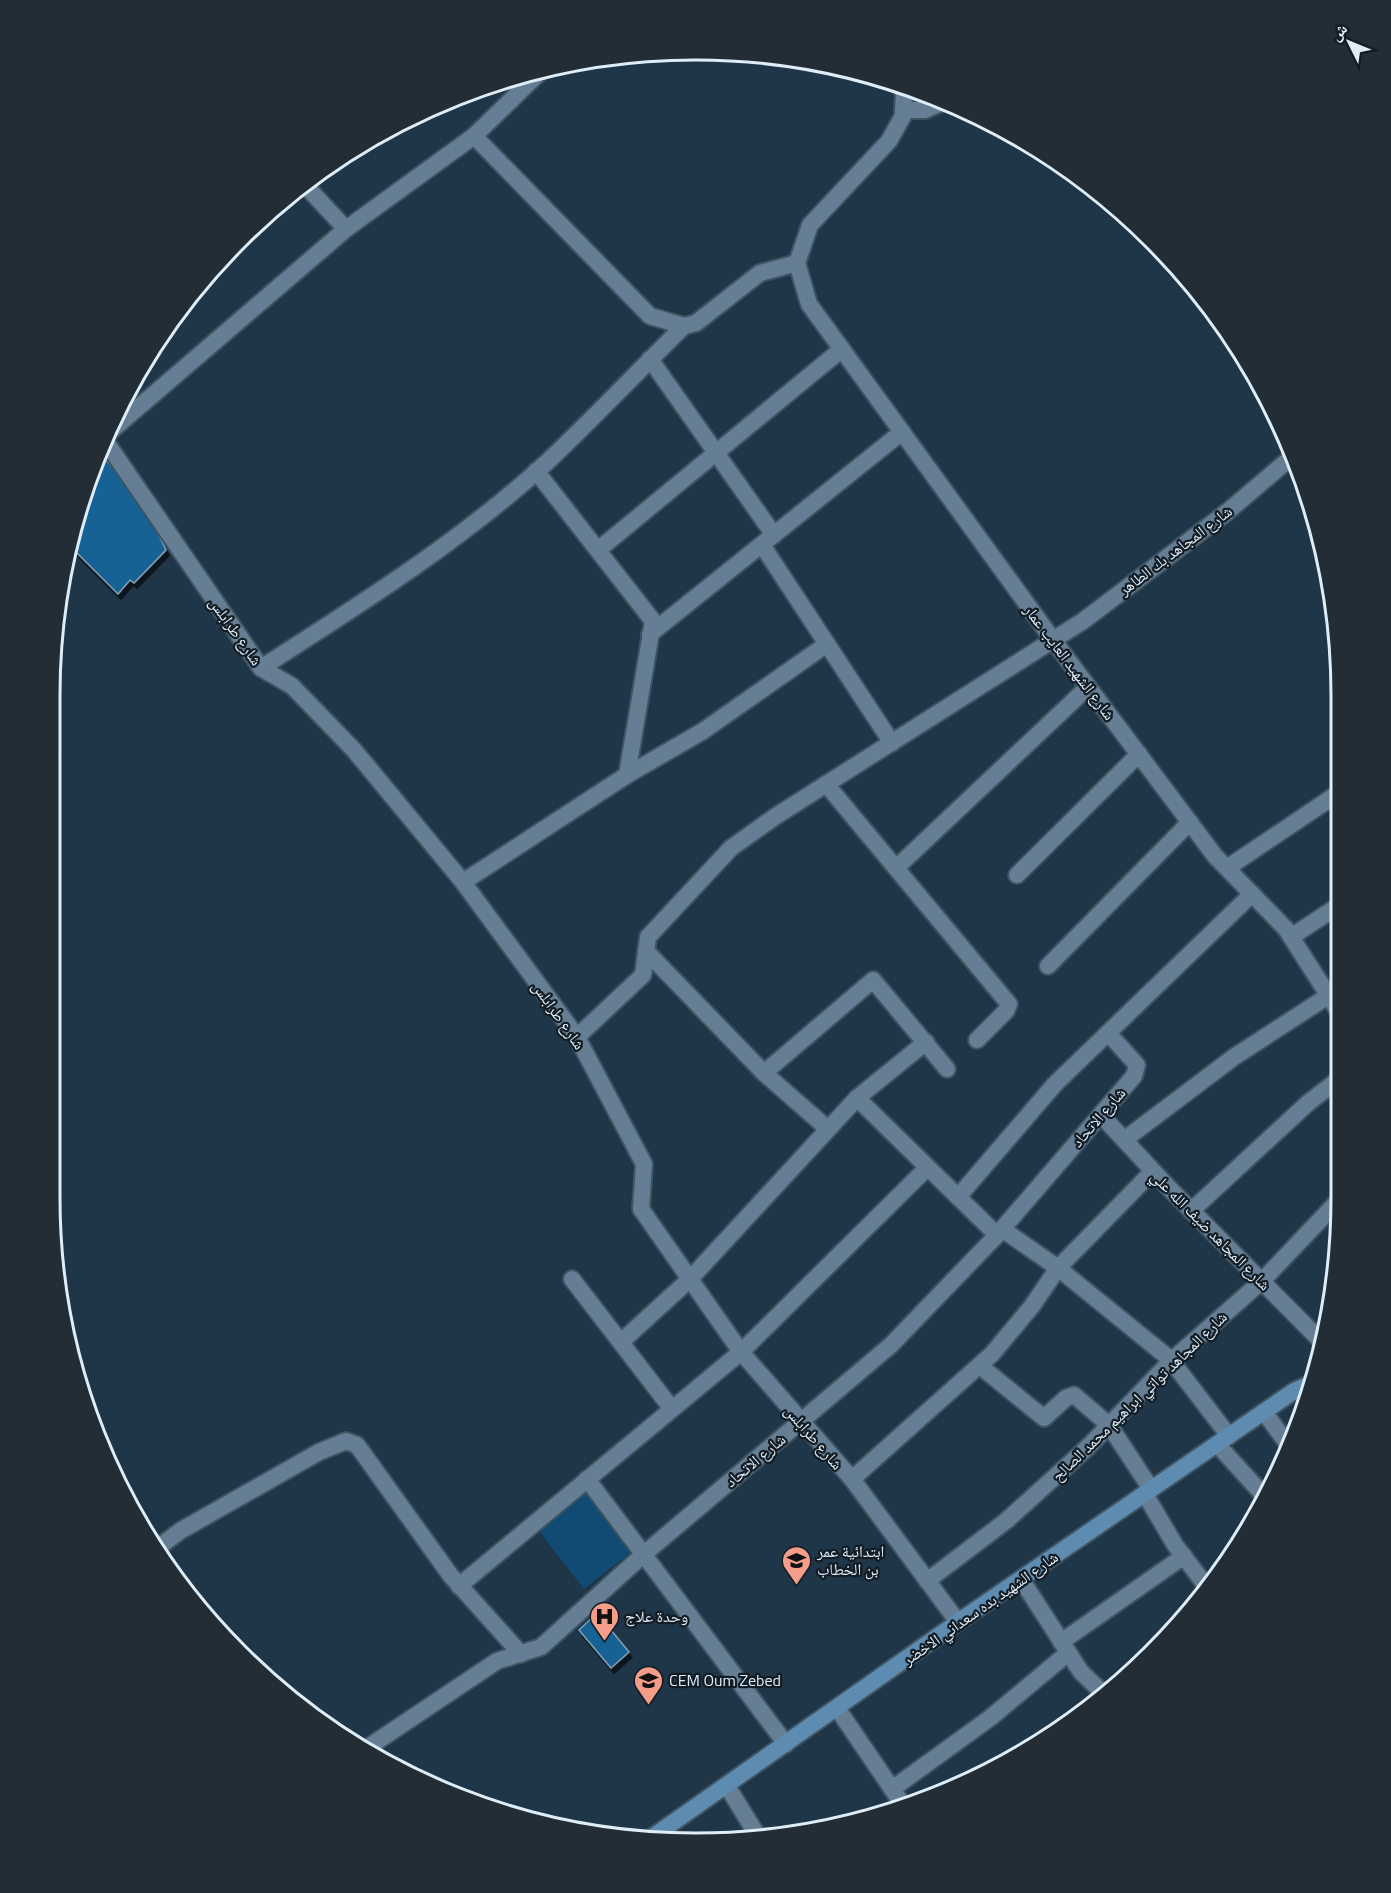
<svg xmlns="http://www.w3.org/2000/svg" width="1391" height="1893" font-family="'Titillium Web','Noto Naskh Arabic',sans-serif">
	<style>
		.green { fill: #114b73 }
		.building { fill: #166295; stroke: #839db3; stroke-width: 1.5; filter: url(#shadow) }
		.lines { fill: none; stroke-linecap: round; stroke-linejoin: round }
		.minor-casing { stroke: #3e5362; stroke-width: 20 }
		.tertiary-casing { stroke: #3e5362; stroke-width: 20 }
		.secondary-casing { stroke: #3e5362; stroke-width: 20 }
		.minor { stroke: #657e93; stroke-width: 16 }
		.tertiary { stroke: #657e93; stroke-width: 16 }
		.secondary { stroke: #5e8cb0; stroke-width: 16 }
		.labels { text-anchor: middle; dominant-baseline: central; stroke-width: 4.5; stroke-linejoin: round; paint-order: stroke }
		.street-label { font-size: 16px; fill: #dfedf9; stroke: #121c24 }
		.poi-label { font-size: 16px; fill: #dfedf9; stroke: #121c24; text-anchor: start }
		.rim { fill: none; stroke: #dfedf9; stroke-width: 3 }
	</style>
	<defs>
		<filter id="shadow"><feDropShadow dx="3" dy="5.5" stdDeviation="0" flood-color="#0009"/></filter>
	</defs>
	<rect width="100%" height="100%" fill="#1f3548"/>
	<path class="green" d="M586 1490 634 1550 584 1589 538 1530Z"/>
	<g class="building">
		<path d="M101 456 111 465 156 529 166 550 134 583 130 580 118 594 69 545 71 529 93 465Z"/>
		<path d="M597 1613 629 1652 611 1668 579 1630Z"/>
	</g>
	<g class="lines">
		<defs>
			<g id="minor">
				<path d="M903 110H925L943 102"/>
				<path d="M474 136 650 316 684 326 696 323 760 273 797 263"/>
				<path d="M303 183 346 229"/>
				<path d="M650 359 774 535"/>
				<path d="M105 436 346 229 474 136 543 69"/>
				<path d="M104 439 261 668 292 686 354 750 463 882 577 1037 644 1164 641 1209 741 1352 852 1479 958 1622"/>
				<path d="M536 471 653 621 627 775"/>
				<path d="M762 545 892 743"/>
				<path d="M598 550 842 349"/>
				<path d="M650 634 902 432"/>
				<path d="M261 668C359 605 458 543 545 464 592 420 637 372 684 326"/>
				<path d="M826 784 1009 1004 1006 1011 977 1040"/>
				<path d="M896 868 1088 687"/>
				<path d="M1227 868 1337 794"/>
				<path d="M1017 875 1139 754"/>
				<path d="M463 882 627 775 703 731 827 644"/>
				<path d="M1291 937 1338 906"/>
				<path d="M646 951 764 1073 828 1129"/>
				<path d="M1048 966 1190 822"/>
				<path d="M577 1037 643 975 648 937 731 848 776 816 1083 621 1227 512 1294 455"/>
				<path d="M764 1073 873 980 947 1069"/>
				<path d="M857 1098 997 1235"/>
				<path d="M1101 1115 1169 1188 1323 1343"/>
				<path d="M1124 1140 1234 1057 1328 996"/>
				<path d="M958 1197 1055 1084 1252 894"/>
				<path d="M1191 1211 1308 1103 1339 1079"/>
				<path d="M1002 1229 1058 1268 1170 1359 1229 1436"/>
				<path d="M572 1279 672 1409"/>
				<path d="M621 1342 690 1279 857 1098 926 1042"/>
				<path d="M980 1366 1044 1418 1066 1398 1074 1395 1109 1425 1151 1489"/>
				<path d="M1264 1412 1287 1443"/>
				<path d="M1217 1444 1265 1497"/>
				<path d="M587 1479 786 1744"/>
				<path d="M852 1479 992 1354 1032 1306 1058 1268 1153 1171"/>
				<path d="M1145 1494 1175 1545 1207 1587"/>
				<path d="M155 1550 180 1531 319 1452 346 1441 357 1445 451 1576 521 1654"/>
				<path d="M1021 1579 1081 1672 1105 1695"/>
				<path d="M927 1581 1006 1521 1089 1446 1171 1361 1262 1281 1340 1199"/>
				<path d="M459 1586 741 1352 927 1168"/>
				<path d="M1061 1642 1184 1556"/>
				<path d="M837 1708 903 1805"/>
				<path d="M367 1748 497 1661 541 1647 644 1554 891 1345 997 1235 1134 1076 1137 1065 1108 1033"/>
				<path d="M727 1786 759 1838"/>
				<path d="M892 1789 990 1718 1068 1653"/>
			</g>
			<path id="tertiary" d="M901 83 904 89 903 116 889 141 810 225 797 263 809 304 1053 640 1215 856 1286 929 1339 1012"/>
			<path id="secondary" d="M651 1838 958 1622 1294 1391 1312 1383"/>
		</defs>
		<use href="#minor" class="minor-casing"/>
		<use href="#tertiary" class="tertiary-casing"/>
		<use href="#secondary" class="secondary-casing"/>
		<use href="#minor" class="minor"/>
		<use href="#tertiary" class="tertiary"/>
		<use href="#secondary" class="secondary"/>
	</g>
	<defs>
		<symbol id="school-pin" viewBox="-11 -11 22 30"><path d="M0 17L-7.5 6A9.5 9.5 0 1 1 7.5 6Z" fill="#f49e89" stroke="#121c24"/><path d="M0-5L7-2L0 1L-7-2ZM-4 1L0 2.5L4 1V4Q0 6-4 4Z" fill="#111"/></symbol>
		<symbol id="hospital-pin" viewBox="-11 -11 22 30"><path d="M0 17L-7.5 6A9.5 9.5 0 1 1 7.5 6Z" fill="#f49e89" stroke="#121c24"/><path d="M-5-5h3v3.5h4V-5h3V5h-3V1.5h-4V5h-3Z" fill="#111"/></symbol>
	</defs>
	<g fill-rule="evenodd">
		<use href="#school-pin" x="780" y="1544" width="33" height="45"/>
		<use href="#hospital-pin" x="588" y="1600" width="33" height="45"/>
		<use href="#school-pin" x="632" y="1664" width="33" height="45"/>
	</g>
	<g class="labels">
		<g class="street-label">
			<text transform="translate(1175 550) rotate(-37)">شارع المجاهد بك الطاهر</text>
			<text transform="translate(236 631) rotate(55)">شارع طرابلس</text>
			<text transform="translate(1070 662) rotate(53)">شارع الشهيد العايب عمار</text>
			<text transform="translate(559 1015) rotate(55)">شارع طرابلس</text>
			<text transform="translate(1098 1117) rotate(-49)">شارع الاتحاد</text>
			<text transform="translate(1211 1230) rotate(45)">شارع المجاهد ضيف الله علي</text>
			<text transform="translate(1139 1396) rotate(-44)">شارع المجاهد تواتي ابراهيم محمد الصالح</text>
			<text transform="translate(814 1437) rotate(49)">شارع طرابلس</text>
			<text transform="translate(755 1460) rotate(-40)">شارع الاتحاد</text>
			<text transform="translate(980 1608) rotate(-35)">شارع الشهيد بده سعداني الاخضر</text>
		</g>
		<g class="poi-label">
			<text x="817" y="1551">ابتدائية عمر<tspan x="817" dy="18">بن الخطاب</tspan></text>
			<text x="625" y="1616">وحدة علاج</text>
			<text x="669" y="1680">CEM Oum Zebed</text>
		</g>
	</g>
	<path d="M0 0H1391V1893H0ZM695 60H696A635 635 0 0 1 1331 695V1198A635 635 0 0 1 696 1833H695A635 635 0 0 1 60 1198V695A635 635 0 0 1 695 60Z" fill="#222d35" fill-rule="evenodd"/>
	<path class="rim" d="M695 60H696A635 635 0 0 1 1331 695V1198A635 635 0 0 1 696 1833H695A635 635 0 0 1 60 1198V695A635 635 0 0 1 695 60Z"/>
	<g transform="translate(1349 42) rotate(313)" stroke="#121c24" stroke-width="4.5" paint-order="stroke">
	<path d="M0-4.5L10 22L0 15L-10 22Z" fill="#dfedf9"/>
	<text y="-9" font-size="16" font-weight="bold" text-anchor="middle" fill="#dfedf9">ش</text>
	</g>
</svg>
